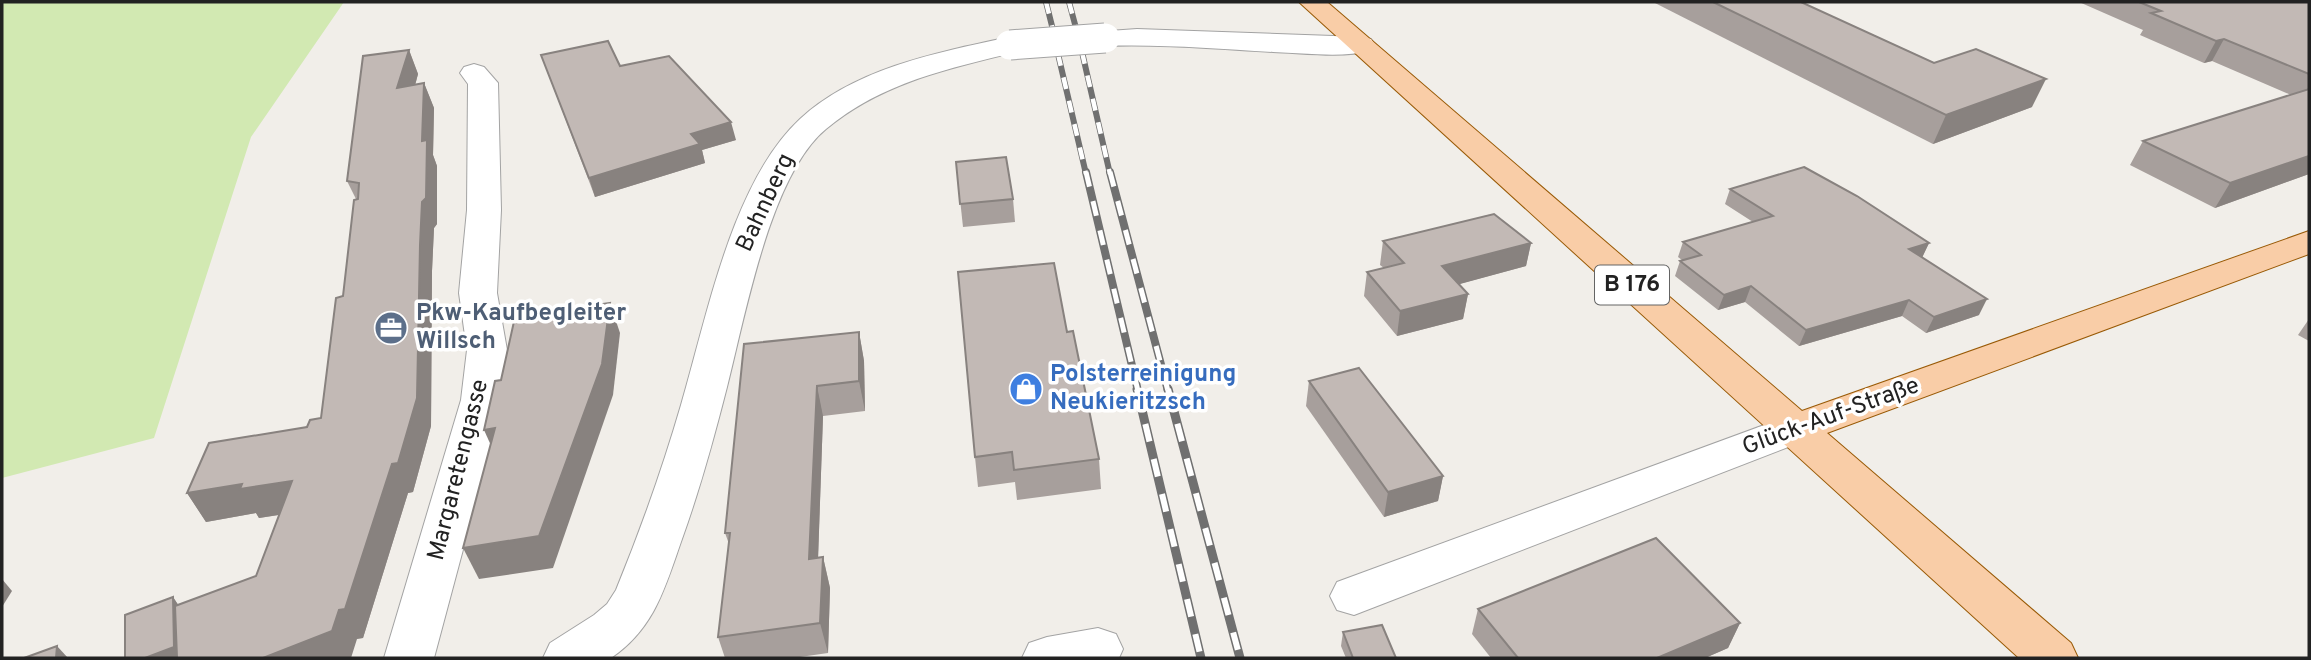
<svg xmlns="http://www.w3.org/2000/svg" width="2311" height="660" font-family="Overpass,sans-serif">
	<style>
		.grass { fill: #d2e9b2 }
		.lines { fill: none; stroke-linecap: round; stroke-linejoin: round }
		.minor-casing { stroke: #a3a3a3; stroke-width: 2 }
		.major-casing { stroke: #995a06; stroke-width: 2 }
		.minor { fill: #fff; fill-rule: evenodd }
		.major { fill: #f9cda7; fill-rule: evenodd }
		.rail-far2-casing { stroke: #707070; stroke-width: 6 }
		.rail-far1-casing { stroke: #707070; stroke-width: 8 }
		.rail-casing { stroke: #707070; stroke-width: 9 }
		.rail-far2 { stroke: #fff; stroke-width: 4.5; stroke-dasharray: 12; stroke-linecap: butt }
		.rail-far1 { stroke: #fff; stroke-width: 5; stroke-dasharray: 15; stroke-linecap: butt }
		.rail { stroke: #fff; stroke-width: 6; stroke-dasharray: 18; stroke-linecap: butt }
		.minor-bridge-casing { stroke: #a3a3a3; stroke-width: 31; stroke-linecap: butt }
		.minor-bridge { stroke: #fff; stroke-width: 29 }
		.wall { fill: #a79f9c }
		.shaded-wall { fill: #88827f }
		.building { fill: #c2b9b5; stroke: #88827f; stroke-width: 2 }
		.labels { text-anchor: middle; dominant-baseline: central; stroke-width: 7; stroke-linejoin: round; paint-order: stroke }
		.shield { fill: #fff; stroke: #646464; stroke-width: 2 }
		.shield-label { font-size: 23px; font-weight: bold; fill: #222 }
		.street-label { font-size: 24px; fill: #222; stroke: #fff }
		.service-label { font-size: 24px; font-weight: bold; fill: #4e5e75; stroke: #fff; text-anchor: start }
		.shop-label { font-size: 24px; font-weight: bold; fill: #366cbe; stroke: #fff; text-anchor: start }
	</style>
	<rect width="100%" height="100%" fill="#f1eee9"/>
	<path class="grass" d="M2 2H344L251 137 154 438 2 478Z"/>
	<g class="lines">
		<defs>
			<g id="minor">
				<path d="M1137 29 1361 37 1371 39 1375 45 1371 51C1340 58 1304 53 1273 52 1217 49 1161 44 1105 46L1095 44 1091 38 1095 32Z"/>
				<path d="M1010 37 1020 39 1024 45 1020 51C951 68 882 82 826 129 770 175 745 317 727 387 714 438 700 489 682 539 665 587 655 628 611 658H543L550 643 594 615 607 604 616 590C641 529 663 467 681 405 707 317 732 182 800 119 855 68 939 52 1010 37Z"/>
				<path d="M474 64 484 67 498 83 501 210 497 293 507 350 503 400 434 658H384L461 400 467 350 459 293 467 210 468 84 460 73 464 67Z"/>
				<path d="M1794 414 1809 419 1815 429 1809 439 1354 615 1337 610 1330 596 1337 582Z"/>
				<path d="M1098 628 1116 634 1123 649 1119 658H1022L1029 643 1047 637Z"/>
			</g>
			<path id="major" d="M1299 2H1327L1802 411 2309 231V254L1827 433 2071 643 2078 658H2019Z"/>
		</defs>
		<use href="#minor" class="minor-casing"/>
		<use href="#major" class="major-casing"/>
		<use href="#minor" class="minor"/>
		<use href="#major" class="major"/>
		<defs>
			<g id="rail-far2">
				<path d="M1046 2 1053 30"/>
				<path d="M1069 2 1076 28"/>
				<path d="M1082 52 1110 174"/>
				<path d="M1058 54 1086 174"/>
			</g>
			<g id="rail-far1">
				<path d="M1086 172 1138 391"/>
				<path d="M1110 172 1168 391"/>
			</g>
			<g id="rail">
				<path d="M1137 389 1201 658"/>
				<path d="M1168 389 1240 658"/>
			</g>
		</defs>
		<use href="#rail-far2" class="rail-far2-casing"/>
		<use href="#rail-far1" class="rail-far1-casing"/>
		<use href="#rail" class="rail-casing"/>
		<use href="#rail-far2" class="rail-far2"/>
		<use href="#rail-far1" class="rail-far1"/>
		<use href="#rail" class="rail"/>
		<defs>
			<path id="minor-bridge" d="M1010 45 1105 38"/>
		</defs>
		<use href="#minor-bridge" class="minor-bridge-casing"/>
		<use href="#minor-bridge" class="minor-bridge"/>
	</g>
	<g class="wall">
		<path d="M1653 2H1801L2032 107 1933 144Z"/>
		<path d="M2079 2H2309V174L2215 208 2130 165 2143 141 2291 95 2212 61 2204 63 2140 35 2143 30Z"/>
		<path d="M409 50 418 74 415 85 424 83 434 108 433 155 437 166V224L434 228 432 271 431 426 413 492 408 493 363 638 125 658 173 597 178 605 256 576 279 515 259 518 256 513 206 522 187 493 321 418 343 296 356 199 347 181Z"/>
		<path d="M541 55 620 66 736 140 702 150 705 163 595 197Z"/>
		<path d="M956 162 1013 199 1015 222 963 227Z"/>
		<path d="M1730 189 1929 243 1922 257 1979 315 1926 333 1902 316 1799 346 1745 302 1718 310 1675 276 1680 261 1682 260 1678 257 1683 242 1753 222 1725 204Z"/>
		<path d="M1383 241 1531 243 1526 266 1459 284 1468 294 1463 319 1397 336 1364 296 1367 272 1384 268 1380 265Z"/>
		<path d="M2309 319V341L2298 335Z"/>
		<path d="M859 332 864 361 865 411 823 416 818 558 823 557 830 588 828 653 793 658H725L718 637 729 544 725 533 744 344Z"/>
		<path d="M1067 332 1099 459 1101 489 1017 500 1015 482 978 487 975 457Z"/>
		<path d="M1309 381 1443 476 1438 501 1384 517 1306 406Z"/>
		<path d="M1478 609 1740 623 1728 648 1705 658H1491L1472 634Z"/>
		<path d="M1343 632 1396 658H1346L1341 646Z"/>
	</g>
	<g class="shaded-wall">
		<path d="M2224 39 2212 61 2204 63 2216 41Z"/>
		<path d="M409 50 418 74 408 112 397 88Z"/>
		<path d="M2046 79 2032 107 1933 144 1946 115Z"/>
		<path d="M424 83 434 108 433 155 437 166V224L434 228 432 271 431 426 413 492 408 493 363 638 357 639 351 658H263L339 610 422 141Z"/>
		<path d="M731 122 736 140 702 150 705 163 595 197 589 178 691 134Z"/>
		<path d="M2309 156V174L2215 208 2230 183Z"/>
		<path d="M1531 243 1526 266 1438 290 1442 266Z"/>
		<path d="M1929 243 1922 258 1909 249Z"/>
		<path d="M1751 286 1745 302 1718 310 1724 295Z"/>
		<path d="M1468 294 1463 319 1397 336 1400 311Z"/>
		<path d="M1987 299 1979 315 1926 333 1934 317Z"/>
		<path d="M1909 300 1902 316 1799 346 1806 330Z"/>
		<path d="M610 303 620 333 613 395 553 568 479 579 463 548Z"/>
		<path d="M859 332 864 361 865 411 859 381Z"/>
		<path d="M817 386 823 416 817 589 809 559Z"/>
		<path d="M495 428 498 461 484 430Z"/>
		<path d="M1443 476 1438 501 1384 517 1388 492Z"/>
		<path d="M292 481 309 510 259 518 256 513 206 522 187 493 242 484Z"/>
		<path d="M823 557 830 588 828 653 820 623Z"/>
		<path d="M2 579 12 591 2 607Z"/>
		<path d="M173 597 183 612 185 658H145Z"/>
		<path d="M1740 623 1728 648 1705 658H1657Z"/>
		<path d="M57 646 68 658H56Z"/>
	</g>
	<g class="building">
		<path d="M1713 2H1801L1934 63 1976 49 2046 79 1946 115Z"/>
		<path d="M2139 2H2309V74L2224 39 2216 41 2151 13 2161 11Z"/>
		<path d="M608 41 620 66 669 56 731 122 691 134 700 144 589 178 541 55Z"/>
		<path d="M409 50 397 88 424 83 422 141 427 140 426 198 422 202 420 245 417 398 398 463 392 464 345 609 339 610 332 631 263 658H177L175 606 256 576 292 481 240 489 242 484 187 493 209 443 307 427 310 420 321 418 336 298 343 296 354 200 358 199 359 183 347 181 363 56Z"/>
		<path d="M2309 89V156L2230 183 2143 141Z"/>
		<path d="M1006 157 1013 199 960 204 956 162Z"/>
		<path d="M1804 167 1857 196 1929 243 1909 249 1987 299 1934 317 1909 300 1806 330 1751 286 1724 295 1680 261 1701 255 1683 242 1773 216 1730 189Z"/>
		<path d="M1494 214 1531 243 1442 266 1468 294 1400 311 1367 272 1404 263 1383 241Z"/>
		<path d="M1054 263 1067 332 1073 331 1099 459 1014 470 1012 452 975 457 958 272Z"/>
		<path d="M610 303 602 364 539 536 463 548 495 428 484 430 495 381 501 380 515 317Z"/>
		<path d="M859 332V381L817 386 809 559 823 557 820 623 718 637 730 533H725L744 344Z"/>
		<path d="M1359 368 1443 476 1388 492 1309 381Z"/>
		<path d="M1656 538 1740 623 1657 658H1518L1478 609Z"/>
		<path d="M173 597 174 647 145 658H125V615Z"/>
		<path d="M1382 625 1396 658H1353L1343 632Z"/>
		<path d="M57 646 56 658H24Z"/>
	</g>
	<defs>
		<symbol id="office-disc" viewBox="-11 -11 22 22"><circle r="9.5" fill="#5c6f8a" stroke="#fff"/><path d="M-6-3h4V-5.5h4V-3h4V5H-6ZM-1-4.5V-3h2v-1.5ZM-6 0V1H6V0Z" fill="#fff"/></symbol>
		<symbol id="shop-disc" viewBox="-11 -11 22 22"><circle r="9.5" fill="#3f7fe0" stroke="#fff"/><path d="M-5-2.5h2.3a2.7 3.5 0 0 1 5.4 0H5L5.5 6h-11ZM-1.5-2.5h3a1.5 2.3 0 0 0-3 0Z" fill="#fff"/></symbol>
	</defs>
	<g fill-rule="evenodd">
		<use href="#office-disc" x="372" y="309" width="38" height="38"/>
		<use href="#shop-disc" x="1007" y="370" width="38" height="38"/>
	</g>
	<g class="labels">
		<rect class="shield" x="1595" y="265.5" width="74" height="39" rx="5"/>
		<g class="shield-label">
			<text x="1632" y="285">B 176</text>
		</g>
		<g class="street-label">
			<text transform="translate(766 203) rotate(-65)">Bahnberg</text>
			<text transform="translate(1831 417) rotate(-20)">Glück-Auf-Straße</text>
			<text transform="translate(459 470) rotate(-76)">Margaretengasse</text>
		</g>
		<g class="service-label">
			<text x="416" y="314">Pkw-Kaufbegleiter<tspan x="416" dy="28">Willsch</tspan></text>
		</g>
		<g class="shop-label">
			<text x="1050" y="375">Polsterreinigung<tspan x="1050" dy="28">Neukieritzsch</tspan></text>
		</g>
	</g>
	<rect width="2311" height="660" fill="none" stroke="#222222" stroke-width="7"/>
</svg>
